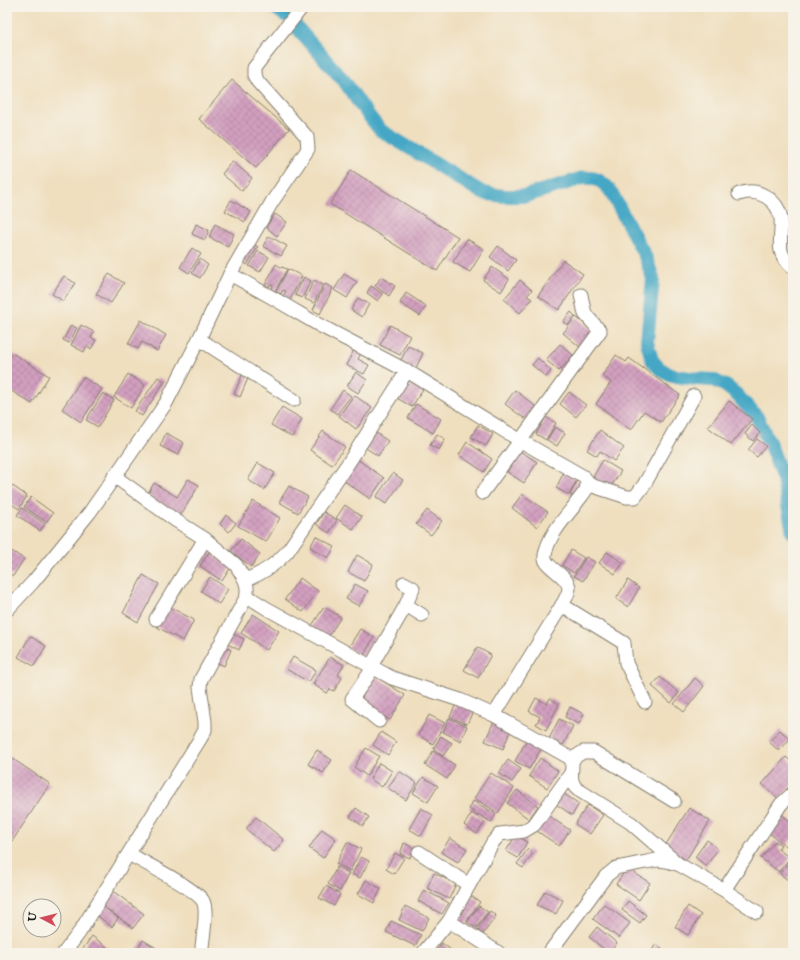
<svg xmlns="http://www.w3.org/2000/svg" width="800" height="960" font-family="'IM FELL English',serif">
	<style>
		.lines { fill: none; stroke-linecap: round; stroke-linejoin: round }
		.canal { stroke: #45a7c5; stroke-width: 14 }
		.building { fill: url(#building-cross-hatch) }
		.street-casing { stroke: #867e6e; stroke-width: 15 }
		.street { stroke: #fff; stroke-width: 13 }
	</style>
	<defs>
		<pattern id="building-cross-hatch" width="8" height="8" patternUnits="userSpaceOnUse"><rect width="8" height="8" fill="#d29fbf"/><path d="M0 0l8 8M0 8l8-8" fill="none" stroke="#b488a4"/></pattern>
	</defs>
	<rect width="100%" height="100%" fill="#f7f3e8"/>
	<filter id="ink" filterUnits="userSpaceOnUse"><feTurbulence type="fractalNoise" baseFrequency=".025" numOctaves="2"/><feDisplacementMap in="SourceGraphic" scale="8" xChannelSelector="R" yChannelSelector="G"/><feConvolveMatrix kernelMatrix="1 2 1 2 8 2 1 2 1" color-interpolation-filters="sRGB"/></filter>
	<filter id="wash" filterUnits="userSpaceOnUse"><feTurbulence type="fractalNoise" baseFrequency=".012" numOctaves="4" result="noise"/><feDisplacementMap in="SourceGraphic" scale="16" xChannelSelector="R" yChannelSelector="G"/><feGaussianBlur stdDeviation="0.9" result="paint"/><feColorMatrix in="noise" values="0 0 0 0 0 0 0 0 0 0 0 0 0 0 0 0 0 1.4 0 .05"/><feComposite in="paint" operator="in"/></filter>
	<g filter="url(#wash)">
		<rect width="100%" height="100%" fill="#efdfbf"/>
		<g class="lines">
			<g class="canal">
				<path d="M274 7 285 15"/>
				<path d="M293 23 345 82 362 107 380 130 483 193 503 196H525L583 178C596 177 602 181 610 190L645 256 653 278 647 342 652 360 659 368 670 375 696 379 713 380 726 386 736 394 757 417 769 442 783 479 793 532"/>
			</g>
		</g>
		<g id="blocks">
			<g class="building">
				<path d="M232 80 289 129 256 168 199 119Z"/>
				<path d="M232 161 252 178 242 191 222 174Z"/>
				<path d="M351 170 458 237 437 271 330 204Z"/>
				<path d="M231 200 251 212 245 222 225 211Z"/>
				<path d="M275 214 287 222 277 236 266 227Z"/>
				<path d="M196 224 209 230 205 240 192 234Z"/>
				<path d="M215 224 234 234 228 247 209 237Z"/>
				<path d="M269 236 287 246 281 256 263 246Z"/>
				<path d="M467 239 484 249 470 272 453 262Z"/>
				<path d="M252 243 258 247 247 265 241 260Z"/>
				<path d="M498 246 516 260 508 271 490 257Z"/>
				<path d="M192 248 201 254 189 273 180 267Z"/>
				<path d="M258 251 269 257 260 272 249 266Z"/>
				<path d="M200 259 208 265 200 278 192 273Z"/>
				<path d="M563 260 583 274 559 310 538 296Z"/>
				<path d="M276 264 282 268V267L287 269 275 291 271 289 273 285 270 284 269 287 265 285Z"/>
				<path d="M492 267 509 279 501 292 483 280Z"/>
				<path d="M288 269 302 276 290 300 283 296 286 291 283 290 281 294 276 292Z"/>
				<path d="M109 274 124 283 111 303 96 294Z"/>
				<path d="M344 274 357 282 347 298 334 290Z"/>
				<path d="M64 276 75 283 63 301 52 294Z"/>
				<path d="M304 277 311 281 302 298 295 295Z"/>
				<path d="M381 277 395 286 389 296 375 286Z"/>
				<path d="M314 280 323 285 314 303 305 299Z"/>
				<path d="M520 280 532 290 527 296 532 299 520 313 504 299Z"/>
				<path d="M325 284 333 288 320 314 313 310Z"/>
				<path d="M371 286 383 294 378 301 367 293Z"/>
				<path d="M406 293 426 306 420 316 400 303Z"/>
				<path d="M358 298 369 304 362 317 351 310Z"/>
				<path d="M571 312 575 316 568 325 563 322Z"/>
				<path d="M576 317 593 331 580 347 563 333Z"/>
				<path d="M141 320 166 335 157 351 142 342 138 349 128 343Z"/>
				<path d="M71 325 77 328 69 343 63 340Z"/>
				<path d="M81 325 94 332 91 338 96 340 91 349 87 346 84 352 71 345Z"/>
				<path d="M390 325 410 336 400 355 380 345Z"/>
				<path d="M560 344 573 355 559 371 546 360Z"/>
				<path d="M408 346 423 353 415 370 400 362Z"/>
				<path d="M354 350 361 353 358 359 369 365 364 374 346 365Z"/>
				<path d="M12 353 49 376 32 404 7 388V361Z"/>
				<path d="M616 355 626 362 629 358 680 395 661 422 644 411 631 430 596 404 611 382 602 376Z"/>
				<path d="M538 358 551 371 546 377 532 365Z"/>
				<path d="M356 372 367 380 358 393 347 386Z"/>
				<path d="M243 373 249 376 240 397 234 394Z"/>
				<path d="M128 374 145 385 131 408 114 397Z"/>
				<path d="M83 377 102 389 81 422 62 409Z"/>
				<path d="M158 377 165 381 142 416 135 411Z"/>
				<path d="M409 378 424 387 412 407 397 398Z"/>
				<path d="M343 390 351 396 337 414 330 409Z"/>
				<path d="M515 390 535 406 525 419 505 404Z"/>
				<path d="M569 392 586 405 576 417 560 404Z"/>
				<path d="M103 393 114 400 98 427 86 420Z"/>
				<path d="M354 395 372 408 356 429 339 416Z"/>
				<path d="M729 401 752 419 731 445 708 427Z"/>
				<path d="M416 404 441 419 433 433 408 418Z"/>
				<path d="M282 407 302 419 292 437 271 425Z"/>
				<path d="M546 417 556 423 546 440 536 434Z"/>
				<path d="M478 425 493 434 486 446 471 437Z"/>
				<path d="M752 425 760 433 753 441 745 434Z"/>
				<path d="M555 427 565 433 557 446 547 440Z"/>
				<path d="M600 430 624 448 614 461 600 451 597 456 587 450Z"/>
				<path d="M323 431 345 447 332 465 310 450Z"/>
				<path d="M166 433 184 443 178 455 160 446Z"/>
				<path d="M376 433 388 441 378 456 366 448Z"/>
				<path d="M437 434 445 439 439 450 430 445Z"/>
				<path d="M757 439 766 446 757 457 748 450Z"/>
				<path d="M467 442 492 459 484 472 459 455Z"/>
				<path d="M520 451 537 462 524 483 507 472Z"/>
				<path d="M357 459 384 478 370 499 343 480Z"/>
				<path d="M603 460 621 471 610 488 593 477Z"/>
				<path d="M258 463 275 473 264 490 248 480Z"/>
				<path d="M564 472 577 480 569 495 556 488Z"/>
				<path d="M393 473 403 480 386 504 376 497Z"/>
				<path d="M188 479 199 485 179 518 147 495 154 483 177 497Z"/>
				<path d="M577 481 585 485 578 499 570 495Z"/>
				<path d="M7 482 27 496 19 509 7 501Z"/>
				<path d="M289 486 308 497 298 513 279 502Z"/>
				<path d="M522 494 548 512 537 527 512 508Z"/>
				<path d="M31 497 53 513 46 522 24 507Z"/>
				<path d="M253 501 280 518 266 542 238 526Z"/>
				<path d="M345 505 362 517 353 529 336 518Z"/>
				<path d="M22 508 45 524 40 531 17 515Z"/>
				<path d="M427 510 442 521 431 535 416 524Z"/>
				<path d="M324 512 337 520 329 533 316 524Z"/>
				<path d="M226 515 236 523 229 532 220 524Z"/>
				<path d="M316 536 335 547 328 558 310 547Z"/>
				<path d="M241 539 260 554 251 567 231 551Z"/>
				<path d="M10 550 24 559 13 576 7 573V554Z"/>
				<path d="M571 550 584 558 574 573 562 565Z"/>
				<path d="M209 552 231 567 222 581 200 566Z"/>
				<path d="M607 552 623 563 615 574 599 563Z"/>
				<path d="M357 555 373 564 364 581 348 572Z"/>
				<path d="M586 557 595 562 583 581 574 576Z"/>
				<path d="M143 575 159 584 138 622 123 613Z"/>
				<path d="M210 577 228 589 219 604 201 591Z"/>
				<path d="M300 578 318 591 303 612 285 599Z"/>
				<path d="M628 580 639 588 628 607 616 599Z"/>
				<path d="M355 584 368 591 359 606 346 599Z"/>
				<path d="M168 606 194 620 183 641 157 627Z"/>
				<path d="M324 607 341 617 328 637 311 627Z"/>
				<path d="M253 614 279 631 267 650 241 633Z"/>
				<path d="M360 629 374 637 363 657 348 648Z"/>
				<path d="M231 633 244 639 239 650 226 643Z"/>
				<path d="M30 636 46 646 34 666 18 657Z"/>
				<path d="M223 646 231 650 224 666 216 662Z"/>
				<path d="M477 647 491 655 478 678 464 670Z"/>
				<path d="M293 657 316 670 309 682 286 669Z"/>
				<path d="M330 657 344 665 338 675 342 678 334 691 330 689 327 693 313 684Z"/>
				<path d="M375 676 405 695 390 720 359 702Z"/>
				<path d="M660 677 679 693 671 703 652 686Z"/>
				<path d="M695 678 704 686 684 712 674 704Z"/>
				<path d="M536 698 547 704 550 698 559 704 546 730 536 724 540 717 529 711Z"/>
				<path d="M457 702 474 709 467 724 450 717Z"/>
				<path d="M570 707 584 714 579 724 565 717Z"/>
				<path d="M429 715 445 723 433 744 418 735Z"/>
				<path d="M449 718 467 726 461 741 443 732Z"/>
				<path d="M495 719 512 727 503 749 485 741Z"/>
				<path d="M559 719 573 726 563 745 549 739Z"/>
				<path d="M780 730 790 739 779 751 769 742Z"/>
				<path d="M381 732 396 742 388 755 373 745Z"/>
				<path d="M441 736 452 743 443 756 433 749Z"/>
				<path d="M528 738 543 746 529 769 515 761Z"/>
				<path d="M366 748 379 756 367 776 354 767Z"/>
				<path d="M317 750 332 760 323 773 308 764Z"/>
				<path d="M433 751 455 765 447 779 425 765Z"/>
				<path d="M7 755 50 784 7 849Z"/>
				<path d="M786 757 793 763V783L779 799 762 784Z"/>
				<path d="M540 758 558 771 547 788 529 776Z"/>
				<path d="M508 760 521 769 512 782 499 773Z"/>
				<path d="M379 763 392 771 382 787 370 779Z"/>
				<path d="M399 771 417 783 406 800 388 788Z"/>
				<path d="M491 773 514 788 498 813 474 798Z"/>
				<path d="M423 777 438 786 428 802 413 793Z"/>
				<path d="M517 790 538 806 529 819 507 803Z"/>
				<path d="M560 791 579 804 572 815 553 802Z"/>
				<path d="M473 801 496 814 491 822 469 809Z"/>
				<path d="M588 805 603 815 590 834 575 824Z"/>
				<path d="M356 808 369 817 363 826 350 817Z"/>
				<path d="M421 808 433 815 421 836 409 829Z"/>
				<path d="M689 808 710 821 686 860 665 846Z"/>
				<path d="M472 813 485 822 477 834 464 825Z"/>
				<path d="M544 813 570 830 559 846 534 829Z"/>
				<path d="M782 815 793 823V837L786 846 769 833Z"/>
				<path d="M256 817 284 840 274 852 246 829Z"/>
				<path d="M322 829 336 839 323 858 309 848Z"/>
				<path d="M516 835 527 842 518 858 506 851Z"/>
				<path d="M450 838 467 849 458 862 441 852Z"/>
				<path d="M707 840 718 849 706 866 695 857Z"/>
				<path d="M775 841 781 845 778 849 790 858 779 872 761 858Z"/>
				<path d="M347 842 361 849 350 871 336 864Z"/>
				<path d="M404 843 414 848 410 858 400 854Z"/>
				<path d="M528 849 533 853 523 868 517 864Z"/>
				<path d="M395 853 404 858 394 874 386 869Z"/>
				<path d="M361 857 369 861 360 878 352 874Z"/>
				<path d="M789 862 793 865V873L788 880 780 874Z"/>
				<path d="M337 867 349 873 340 891 328 884Z"/>
				<path d="M627 868 650 883 639 900 616 884Z"/>
				<path d="M434 873 456 884 449 899 427 888Z"/>
				<path d="M366 880 381 889 374 903 358 894Z"/>
				<path d="M326 886 340 894 334 906 319 898Z"/>
				<path d="M110 889 144 914 133 928 103 906 118 918 112 927 94 913Z"/>
				<path d="M424 890 449 903 442 914 418 901Z"/>
				<path d="M545 891 563 900 556 914 537 905Z"/>
				<path d="M471 896 480 902 464 925 456 918Z"/>
				<path d="M628 901 646 915 640 923 622 910Z"/>
				<path d="M604 904 630 923 619 938 593 919Z"/>
				<path d="M405 906 429 918 422 931 399 920Z"/>
				<path d="M479 906 488 912 476 928 467 922Z"/>
				<path d="M688 906 701 915 688 935 675 927Z"/>
				<path d="M490 911 496 916 483 934 477 929Z"/>
				<path d="M391 921 421 935 415 946 386 932Z"/>
				<path d="M597 927 617 943 609 953 589 937Z"/>
				<path d="M92 936 107 947 103 953H80Z"/>
				<path d="M143 940 161 951 160 953H135Z"/>
				<path d="M442 943 455 953H435Z"/>
				<path d="M656 944 668 953H650Z"/>
			</g>
		</g>
	</g>
	<g filter="url(#ink)">
		<use href="#blocks" fill-opacity="0" stroke="#867e6e" stroke-width="1"/>
		<g class="lines">
			<defs>
				<g id="street">
					<path d="M739 194C757 187 778 199 781 219 782 230 779 241 781 251 783 258 787 263 793 268"/>
					<path d="M230 274 273 298 319 325 407 371 521 441 584 477 587 481C587 484 587 487 586 490 583 495 578 500 575 505 564 519 548 536 545 555 542 567 568 574 569 588 569 594 564 601 562 605L494 715"/>
					<path d="M199 339 294 400"/>
					<path d="M587 484 627 497H635L644 485 694 396"/>
					<path d="M482 493 600 331 585 314 581 295"/>
					<path d="M245 580C262 574 275 565 287 552L349 462 407 371"/>
					<path d="M247 596 266 608 392 678 460 700 494 715 572 759C573 770 568 781 577 789L631 823 678 864 724 890 757 912"/>
					<path d="M406 605 422 615"/>
					<path d="M562 605 624 643 626 663 645 702"/>
					<path d="M7 610 33 582 90 512 166 403 199 339 230 274 272 202 308 149 307 137 258 82 254 75V68L302 7"/>
					<path d="M156 619 205 539"/>
					<path d="M371 666 406 605 413 588 404 583"/>
					<path d="M373 668 352 699 379 721"/>
					<path d="M572 759 583 752H594L674 801"/>
					<path d="M419 852 469 885"/>
					<path d="M129 854C143 862 196 889 203 901 208 910 203 936 202 947"/>
					<path d="M724 890 781 804 793 793"/>
					<path d="M449 921 499 953"/>
					<path d="M64 953 79 933 200 739 205 730V722L200 687 201 679 247 596V587L245 580 236 565 205 539 175 520 114 476"/>
					<path d="M423 953 449 921 493 842 500 834 524 831 534 825 571 773"/>
					<path d="M549 953 606 876 616 868 641 863 657 860 667 861 677 864"/>
				</g>
			</defs>
			<use href="#street" class="street-casing"/>
			<use href="#street" class="street"/>
		</g>
	</g>
	<rect width="800" height="960" fill="none" stroke="#f7f3e8" stroke-width="24"/>
	<g transform="translate(42 918) rotate(277)"><circle r="19" fill="#f7f3e8" stroke="#9f9d96"/>
	<path d="M0-3L7 15L0 10L-7 15Z" fill="#d1495b"/>
	<text y="-6" font-size="11" font-weight="bold" text-anchor="middle" fill="#1c1c1c">U</text>
	</g>
</svg>
